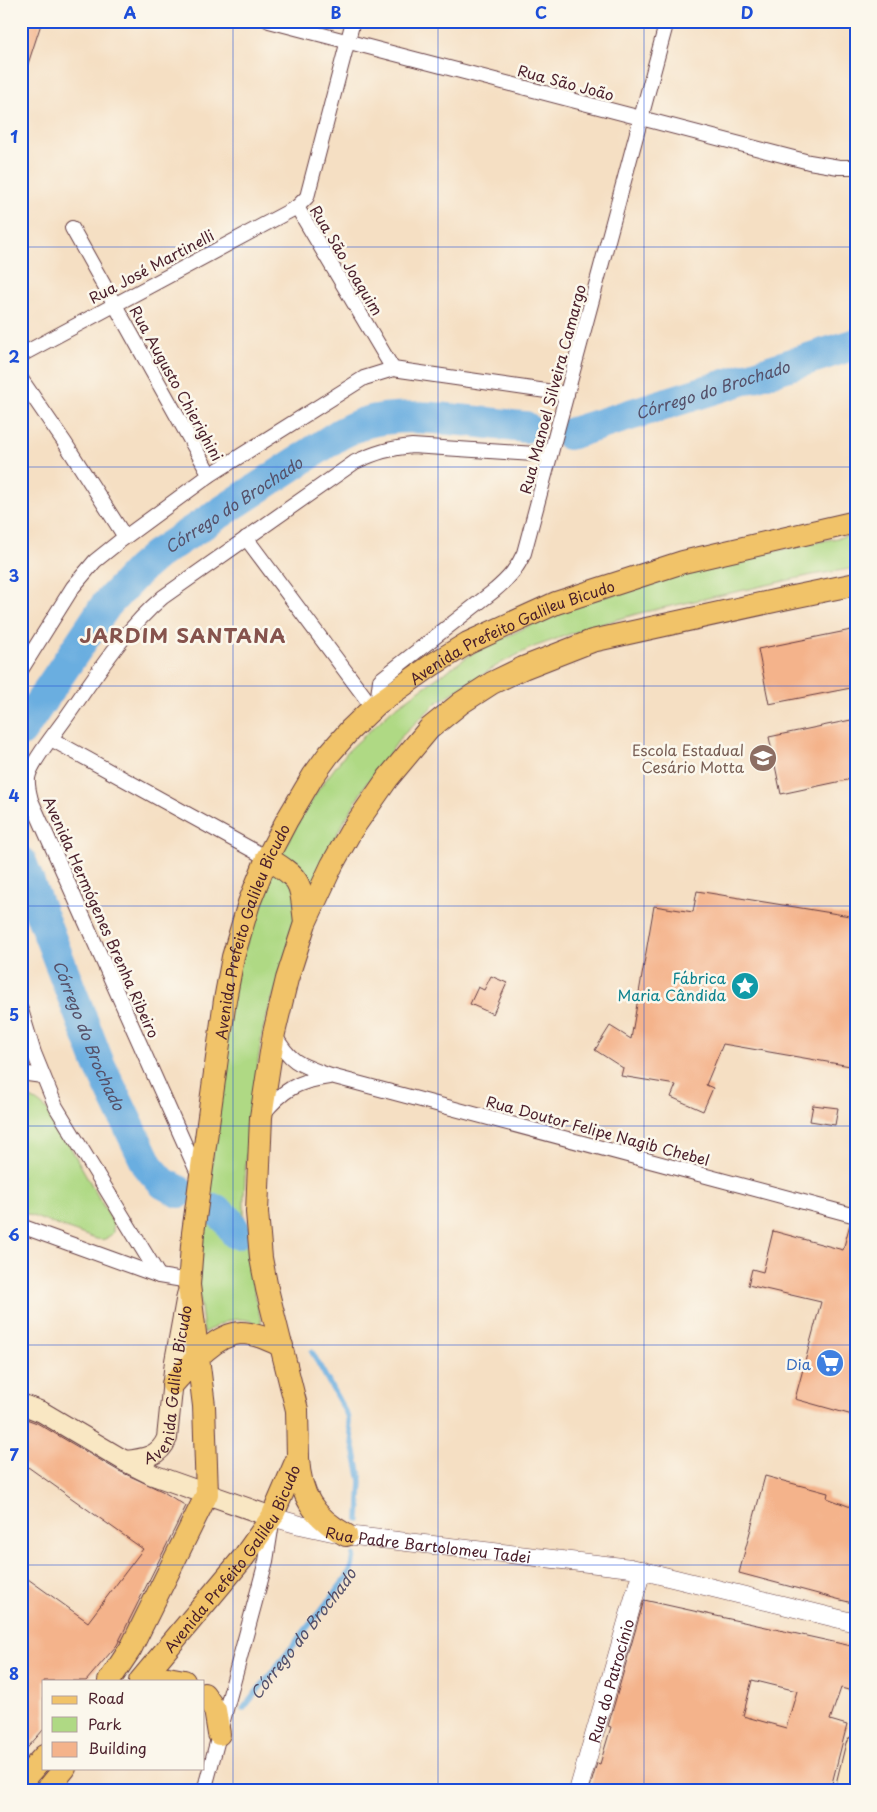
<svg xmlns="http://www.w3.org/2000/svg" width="877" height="1812" font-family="'Playpen Sans',sans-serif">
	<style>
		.green { fill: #afd984; stroke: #7c7c58 }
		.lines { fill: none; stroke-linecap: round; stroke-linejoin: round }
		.stream { stroke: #6aaee0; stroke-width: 5.5 }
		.river { stroke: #6aaee0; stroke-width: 32 }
		.building { fill: #f4b38b; fill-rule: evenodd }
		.minor-casing { stroke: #643c42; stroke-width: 16 }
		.tertiary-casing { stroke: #643c42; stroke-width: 19 }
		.secondary-casing { stroke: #643c42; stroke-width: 22 }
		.primary-casing { stroke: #643c42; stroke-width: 24 }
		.minor { stroke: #fff; stroke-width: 14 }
		.tertiary { stroke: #fff; stroke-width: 18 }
		.secondary { stroke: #f9e7c3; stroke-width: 20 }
		.primary { stroke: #f1c369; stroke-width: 22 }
		.grid { fill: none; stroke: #1d4ed8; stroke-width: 1; stroke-opacity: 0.55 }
		.labels { text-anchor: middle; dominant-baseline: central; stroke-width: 5; stroke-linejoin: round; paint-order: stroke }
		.street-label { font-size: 15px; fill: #4a1f2b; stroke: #fbf7ec }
		.education-label { font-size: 15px; fill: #785e54; stroke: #fbf7ec; text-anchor: end }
		.culture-label { font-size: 15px; fill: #0d838f; stroke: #fbf7ec; text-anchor: end }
		.shop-label { font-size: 15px; fill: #366cbe; stroke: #fbf7ec; text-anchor: end }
		.water-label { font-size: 16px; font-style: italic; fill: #55516a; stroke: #fbf7ec }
		.district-label { font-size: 20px; font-weight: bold; letter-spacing: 1px; fill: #86534d; stroke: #fbf7ec }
		.neatline { fill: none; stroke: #1d4ed8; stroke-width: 2 }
		.grid-label { font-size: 16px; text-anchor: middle; font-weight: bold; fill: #1d4ed8 }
	</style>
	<rect width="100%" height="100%" fill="#fbf7ec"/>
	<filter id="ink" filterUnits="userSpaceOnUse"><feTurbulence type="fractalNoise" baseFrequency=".02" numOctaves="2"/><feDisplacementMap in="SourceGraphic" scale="10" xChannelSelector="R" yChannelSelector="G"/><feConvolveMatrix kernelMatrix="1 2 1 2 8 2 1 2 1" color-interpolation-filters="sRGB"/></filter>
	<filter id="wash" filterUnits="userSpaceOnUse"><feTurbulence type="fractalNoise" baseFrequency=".0096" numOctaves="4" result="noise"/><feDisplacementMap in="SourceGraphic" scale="20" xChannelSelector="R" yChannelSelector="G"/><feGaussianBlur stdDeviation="1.12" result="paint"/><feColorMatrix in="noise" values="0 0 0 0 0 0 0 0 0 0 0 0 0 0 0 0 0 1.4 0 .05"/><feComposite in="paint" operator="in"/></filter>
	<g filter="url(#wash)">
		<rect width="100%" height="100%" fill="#f5dfc3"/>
		<g class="green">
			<path d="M856 534V568L812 575 640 613 584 629 531 648 503 662 436 703 401 737 382 764 366 784 338 832 271 1002 263 1030 258 1061 252 1127 246 1157 244 1197V1221L252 1279 262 1326C239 1313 225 1321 204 1333L198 1284 232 989 265 886 297 825 318 790 337 765 348 751 393 709 444 673 476 651 567 608 723 562Z"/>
			<path d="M21 1095C37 1098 46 1108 55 1120L113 1223V1233C106 1240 103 1241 93 1238L21 1212Z"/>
		</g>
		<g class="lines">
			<g class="stream">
				<path d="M312 1352 347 1415 361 1481 359 1520"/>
				<path id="s1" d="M243 1709 347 1577 352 1567 354 1555"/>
			</g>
			<g class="river">
				<path id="s2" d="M569 434 856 344"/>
				<path id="s3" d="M21 731 106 605 139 570 156 555 340 434C348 430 356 426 364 423 409 410 478 423 525 427"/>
				<path id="s4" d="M21 862 99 1064 148 1166 163 1183 180 1192"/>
				<path d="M216 1210 228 1220 236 1233"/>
			</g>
		</g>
		<g id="blocks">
			<g class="building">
				<path d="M21 21H42L24 76H21Z"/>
				<path d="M856 629V687L769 704 758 649Z"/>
				<path d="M851 720 856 743V778L781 794 769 737Z"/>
				<path d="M697 891 856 917V1067L723 1044 706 1085 713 1088 703 1111 671 1097 676 1085 621 1076 623 1068 595 1050 610 1026 631 1039 654 906 693 912Z"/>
				<path d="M491 976 507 983 493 1014 470 1004 478 987 484 990Z"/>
				<path d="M813 1105 838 1108 835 1125 810 1121Z"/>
				<path d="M850 1224 856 1225V1416L795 1399 821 1302 748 1285 752 1269 763 1272 773 1231 843 1250Z"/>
				<path d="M21 1417 37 1423 119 1471 162 1491 186 1506 117 1645 86 1681H44V1729L21 1755V1574L88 1622 143 1549 21 1462Z"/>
				<path d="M765 1476 828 1493 827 1498 856 1509V1604L739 1573Z"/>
				<path d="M644 1600 856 1647V1692L841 1688 830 1720 847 1725 830 1791H589L597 1763 600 1764 611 1727 608 1726ZM752 1680 797 1691 786 1728 743 1716Z"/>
			</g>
		</g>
	</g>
	<g filter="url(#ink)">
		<use href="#blocks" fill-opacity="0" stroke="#643c42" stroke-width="1"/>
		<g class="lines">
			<defs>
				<g id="minor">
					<path d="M269 21 809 162 839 167H856"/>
					<path d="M297 207 393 369"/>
					<path d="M72 228 210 475"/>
					<path d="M21 355 297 207 307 197 353 21"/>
					<path d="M21 379 65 443 125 537"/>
					<path d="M246 538 373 708"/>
					<path d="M21 670 73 587 95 561 120 541 210 475 364 378 393 369 567 394"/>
					<path d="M377 704 380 680 495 590C508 579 517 569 524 553L667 21"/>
					<path d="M51 739 267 858"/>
					<path d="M21 1010 34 1053 56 1107 159 1276"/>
					<path d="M274 1034C291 1064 300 1065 331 1076L856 1216"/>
					<path d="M21 1073 42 1076"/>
					<path d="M263 1114C283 1090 297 1081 329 1077"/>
					<path d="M199 1176 31 800C29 792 26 782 29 774 33 760 56 732 65 719 95 677 123 631 163 597L355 462C375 453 390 448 412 446L550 455"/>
					<path d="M21 1226 159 1276 189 1281"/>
					<path d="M204 1791 266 1561 272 1523"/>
				</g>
				<g id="tertiary">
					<path id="s5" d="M272 1517 300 1525 346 1535 631 1568 856 1623"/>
					<path id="s6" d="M578 1791 642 1570"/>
				</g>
				<g id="secondary">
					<path d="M21 1404 42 1412 125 1461 153 1475 272 1517"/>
					<path id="s7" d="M125 1461C143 1459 160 1457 167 1438L175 1361 187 1295"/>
					<path d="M845 1791 856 1746"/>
				</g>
				<g id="primary">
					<path d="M267 858C303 880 300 882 305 922"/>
					<path d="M173 1384C189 1366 215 1334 241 1333 255 1333 269 1340 282 1346"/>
					<path d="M298 1458C300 1495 313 1517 346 1535"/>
					<path id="s8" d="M109 1681 131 1648 207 1494 204 1406 189 1285 193 1233 225 1000 233 957 249 903 267 858 287 820 313 776 329 754 350 730 377 704 432 665 468 643 556 603 683 562 856 522"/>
					<path id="s9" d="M140 1681 243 1558 272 1517 298 1457 297 1410 267 1289 261 1258 257 1212 261 1117 274 1033 287 979 305 923 332 865 351 831 388 778 429 729 461 703 492 683 523 668 592 641 783 599 856 584"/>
					<path d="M145 1681 168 1678 184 1681"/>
					<path d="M204 1694 215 1710 219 1734"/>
					<path d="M21 1782 44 1756"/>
					<path d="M46 1791 65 1768"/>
				</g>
			</defs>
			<use href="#minor" class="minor-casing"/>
			<use href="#tertiary" class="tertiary-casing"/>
			<use href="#secondary" class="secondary-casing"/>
			<use href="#primary" class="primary-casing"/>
			<use href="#minor" class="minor"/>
			<use href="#tertiary" class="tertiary"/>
			<use href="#secondary" class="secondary"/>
			<use href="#primary" class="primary"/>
		</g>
	</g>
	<path class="grid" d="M233 21V1791M438 21V1791M644 21V1791M21 247H856M21 467H856M21 686H856M21 906H856M21 1126H856M21 1345H856M21 1565H856"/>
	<defs>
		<symbol id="school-disc" viewBox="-11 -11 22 22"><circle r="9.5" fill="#8d6e63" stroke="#fbf7ec"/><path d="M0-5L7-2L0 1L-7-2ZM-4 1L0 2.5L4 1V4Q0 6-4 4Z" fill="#fff"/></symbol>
		<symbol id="sight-disc" viewBox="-11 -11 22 22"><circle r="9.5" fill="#0f9aa8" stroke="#fbf7ec"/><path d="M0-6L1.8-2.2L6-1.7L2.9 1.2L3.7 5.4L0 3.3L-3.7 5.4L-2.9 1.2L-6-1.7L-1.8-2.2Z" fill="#fff"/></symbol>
		<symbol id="supermarket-disc" viewBox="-11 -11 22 22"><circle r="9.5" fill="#3f7fe0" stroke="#fbf7ec"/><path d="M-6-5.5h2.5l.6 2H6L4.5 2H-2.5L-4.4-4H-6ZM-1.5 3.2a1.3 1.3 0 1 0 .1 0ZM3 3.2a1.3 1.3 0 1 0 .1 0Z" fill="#fff"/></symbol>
	</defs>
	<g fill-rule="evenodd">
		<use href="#school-disc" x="747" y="742" width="32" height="32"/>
		<use href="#sight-disc" x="729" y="970" width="32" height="32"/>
		<use href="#supermarket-disc" x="814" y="1347" width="32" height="32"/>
	</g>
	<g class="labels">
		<g class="street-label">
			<text transform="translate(566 82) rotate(15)">Rua São João</text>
			<text transform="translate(347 260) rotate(59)">Rua São Joaquim</text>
			<text transform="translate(151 266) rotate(-28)">Rua José Martinelli</text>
			<text transform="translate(177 383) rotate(61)">Rua Augusto Chierighini</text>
			<text transform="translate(552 389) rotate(-75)">Rua Manoel Silveira Camargo</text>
			<text stroke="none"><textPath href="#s8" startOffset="1202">Avenida Prefeito Galileu Bicudo</textPath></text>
			<text transform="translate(102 917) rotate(66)">Avenida Hermógenes Brenha Ribeiro</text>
			<text stroke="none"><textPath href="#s8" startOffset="782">Avenida Prefeito Galileu Bicudo</textPath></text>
			<text transform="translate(598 1130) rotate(15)">Rua Doutor Felipe Nagib Chebel</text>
			<text stroke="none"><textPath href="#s7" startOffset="102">Avenida Galileu Bicudo</textPath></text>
			<text stroke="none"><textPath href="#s5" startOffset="159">Rua Padre Bartolomeu Tadei</textPath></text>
			<text stroke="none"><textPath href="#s9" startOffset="154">Avenida Prefeito Galileu Bicudo</textPath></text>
			<text stroke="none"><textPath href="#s6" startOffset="115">Rua do Patrocínio</textPath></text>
		</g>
		<g class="education-label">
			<text x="744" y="749">Escola Estadual<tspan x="744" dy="17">Cesário Motta</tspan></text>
		</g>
		<g class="culture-label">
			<text x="726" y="977">Fábrica<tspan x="726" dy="17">Maria Cândida</tspan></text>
		</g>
		<g class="shop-label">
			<text x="811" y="1363">Dia</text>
		</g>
		<g class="water-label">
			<text stroke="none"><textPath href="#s2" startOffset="150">Córrego do Brochado</textPath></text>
			<text stroke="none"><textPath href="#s3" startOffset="315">Córrego do Brochado</textPath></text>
			<text stroke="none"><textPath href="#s4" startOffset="186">Córrego do Brochado</textPath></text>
			<text stroke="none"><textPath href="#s1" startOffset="96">Córrego do Brochado</textPath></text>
		</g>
		<g class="district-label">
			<text x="183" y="635">JARDIM SANTANA</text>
		</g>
	</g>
	<rect width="877" height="1812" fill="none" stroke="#fbf7ec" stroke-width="55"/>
	<rect x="42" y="1680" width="162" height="90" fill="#fbf7ec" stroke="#b4a19f"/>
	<rect x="52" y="1696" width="25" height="8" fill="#f1c369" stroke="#b4a19f"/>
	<text x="88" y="1704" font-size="15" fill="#4a1f2b">Road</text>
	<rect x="52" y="1717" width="25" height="15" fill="#afd984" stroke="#b4a19f"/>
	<text x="88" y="1730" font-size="15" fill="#4a1f2b">Park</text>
	<rect x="52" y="1742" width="25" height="15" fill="#f4b38b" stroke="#b4a19f"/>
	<text x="88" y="1754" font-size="15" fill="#4a1f2b">Building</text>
	<rect x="28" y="28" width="822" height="1756" class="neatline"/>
	<g class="grid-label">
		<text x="130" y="19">A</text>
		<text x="336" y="19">B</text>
		<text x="541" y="19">C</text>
		<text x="747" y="19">D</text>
		<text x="14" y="143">1</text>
		<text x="14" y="363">2</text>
		<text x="14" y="582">3</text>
		<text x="14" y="802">4</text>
		<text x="14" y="1021">5</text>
		<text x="14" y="1241">6</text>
		<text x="14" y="1461">7</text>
		<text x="14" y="1680">8</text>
	</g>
</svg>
